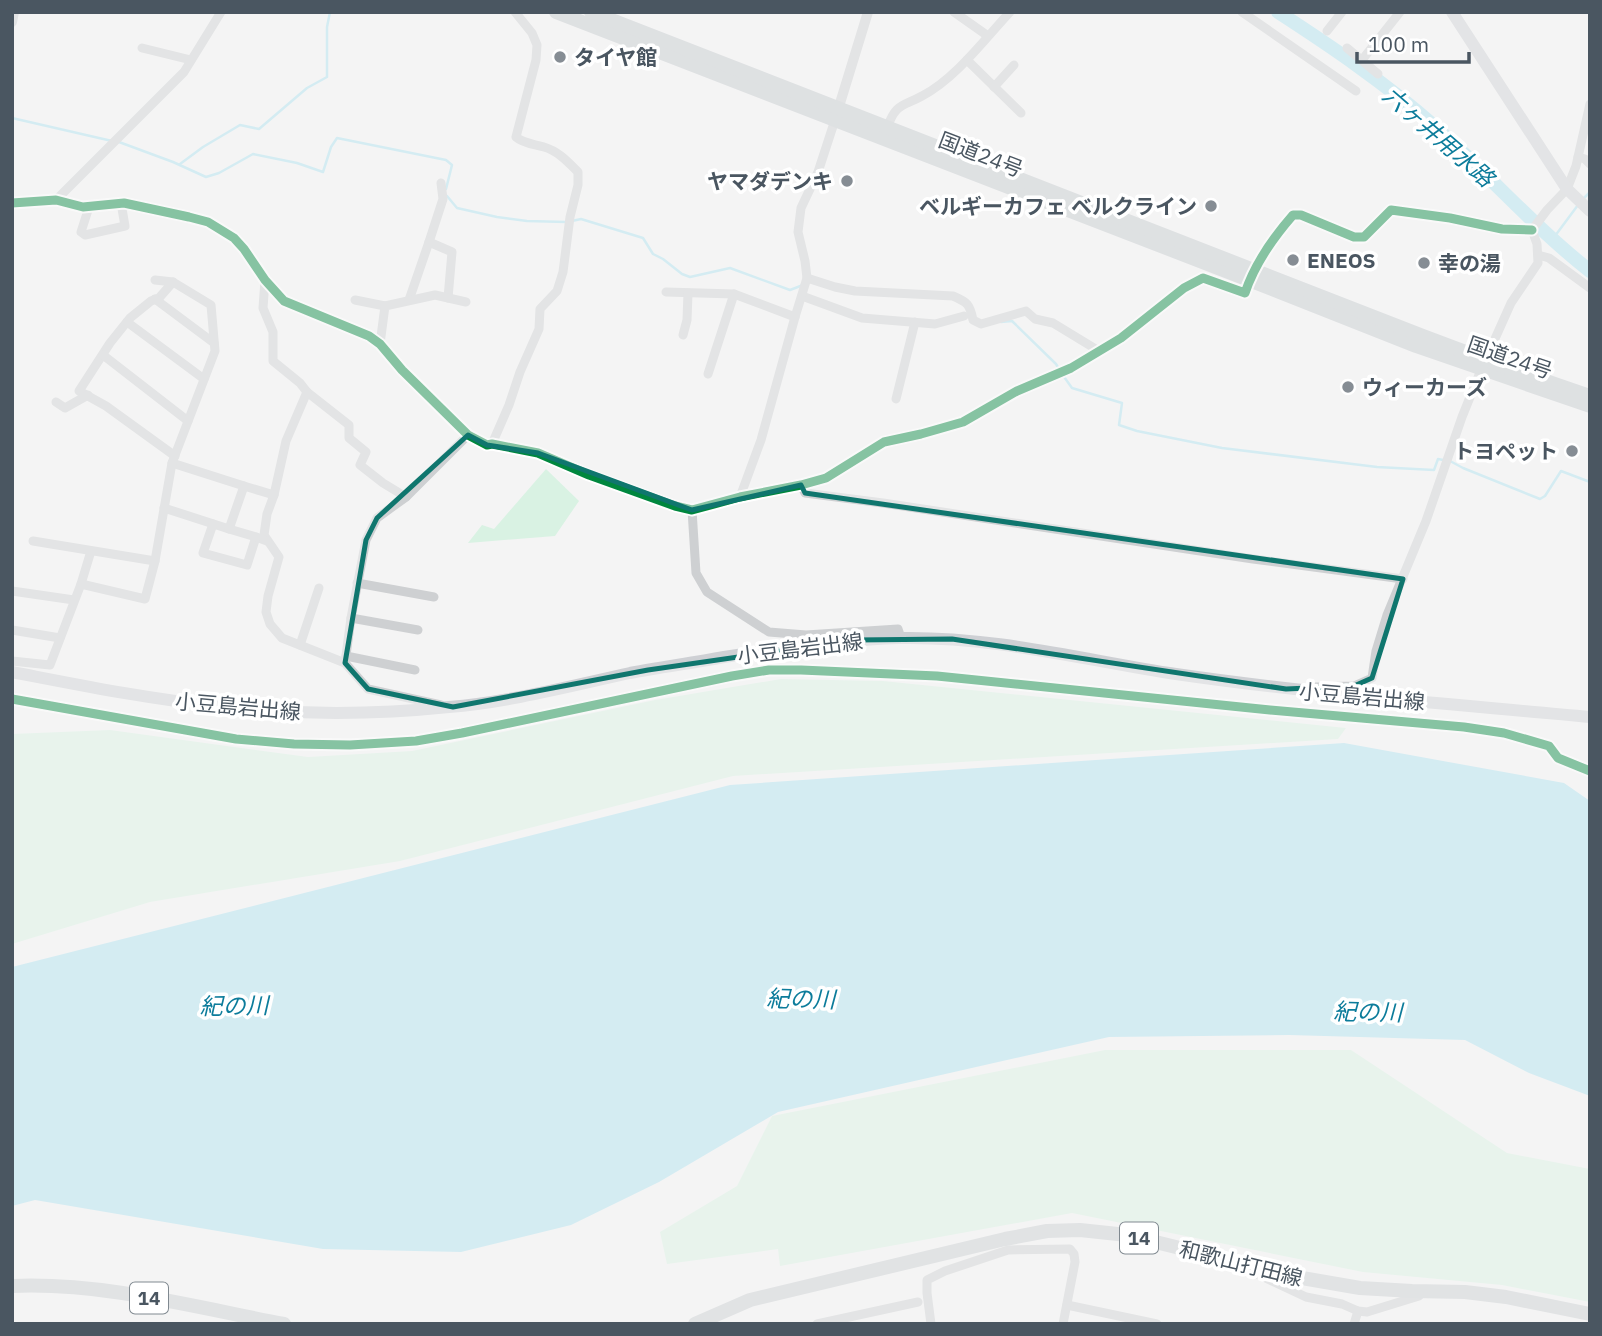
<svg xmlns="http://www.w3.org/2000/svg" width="1602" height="1336" font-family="'IBM Plex Sans','Noto Sans JP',sans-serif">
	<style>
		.green { fill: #d9f2e3 }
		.water { fill: #aee2f0 }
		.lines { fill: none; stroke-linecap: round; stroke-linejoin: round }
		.stream { stroke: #aee2f0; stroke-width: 2.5 }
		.river { stroke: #aee2f0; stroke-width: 14 }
		.minor { stroke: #ced0d2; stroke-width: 9 }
		.tertiary { stroke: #ced0d2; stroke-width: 10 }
		.secondary { stroke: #ced0d4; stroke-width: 12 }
		.primary { stroke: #caced1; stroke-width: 14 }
		.trunk { stroke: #c4c9cd; stroke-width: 14 }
		.cycleway-casing { stroke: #fff; stroke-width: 13 }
		.cycleway { stroke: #00873e; stroke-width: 9 }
		.marked { fill: none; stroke: #0f766e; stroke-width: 5; stroke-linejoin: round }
		.poi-dot { fill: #868d94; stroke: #fff; stroke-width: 2.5 }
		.labels { text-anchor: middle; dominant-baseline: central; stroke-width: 7; stroke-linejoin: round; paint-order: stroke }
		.shield { fill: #fff; stroke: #808990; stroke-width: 2 }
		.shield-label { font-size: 19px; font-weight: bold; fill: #4a5661 }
		.poi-label { font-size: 21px; font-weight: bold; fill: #4a5661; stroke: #fff; text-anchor: start }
		.street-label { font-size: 21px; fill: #4a5661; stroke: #fff }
		.water-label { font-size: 23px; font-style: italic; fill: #0c7c9b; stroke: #fff }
	</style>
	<rect width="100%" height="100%" fill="#f4f4f4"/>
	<g class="green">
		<path d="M546 469 579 501 555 536 468 543 482 525 494 529Z"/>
		<path d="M781 679 883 681 1346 728 1338 739 733 776 400 861 150 902 12 944V734L110 730 308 757 412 751 655 700Z"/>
		<path d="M1105 1050H1351L1507 1153 1590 1169V1302L1502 1285 1363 1272 1072 1213 780 1266 778 1249 667 1264 660 1232 737 1186 772 1116Z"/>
	</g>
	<path class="water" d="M1344 743 1564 783 1590 801V1096L1529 1073 1465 1040 1289 1035 1109 1037 778 1112 659 1182 571 1225 461 1252 323 1249 35 1200 12 1206V967L730 785Z"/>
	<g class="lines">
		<g class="stream">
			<path d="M12 118 112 141"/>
			<path d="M119 142 173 162 206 177 219 173 253 154 297 163 323 172 331 147 337 138 446 160 452 165 446 189"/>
			<path d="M180 164 203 147 240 125 259 129 307 88 327 77V27L330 12"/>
			<path d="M447 196 457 208 497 217 527 221 566 222"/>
			<path d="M1583 199 1590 192"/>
			<path d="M572 221 581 219 643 238 653 254 663 259 682 274 690 277 730 268 790 290 803 285"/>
			<path d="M1552 240 1578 205"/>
			<path d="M1001 322 1012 321 1056 364 1059 369"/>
			<path d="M1062 374 1072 388 1122 403 1119 425 1137 431 1222 448 1377 467 1434 470 1438 459 1443 460"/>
			<path d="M1450 461 1463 468 1540 499 1545 496 1561 471 1590 482"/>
		</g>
		<path class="river" d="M1278 12C1332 47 1385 83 1434 126 1487 173 1534 227 1590 271"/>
		<g class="minor">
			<path d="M954 12 988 36"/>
			<path d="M1242 12 1356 91"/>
			<path d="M1327 31 1342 12"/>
			<path d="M142 48 191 60"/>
			<path d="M1347 48 1378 74"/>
			<path d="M967 60 1021 113"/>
			<path d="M1362 60 1400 12"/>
			<path d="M994 87 1014 65"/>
			<path d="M887 128C896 103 902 107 922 96 955 79 984 40 1010 12"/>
			<path d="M1578 157 1585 159 1590 164"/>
			<path d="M441 183 443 199 429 242 452 252 448 298"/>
			<path d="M56 200 184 72 221 12"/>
			<path d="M12 203 56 200 83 207 124 203 189 217 208 222 234 238 244 249 265 280 284 301 369 336 380 344 402 370 468 435 487 445 492 444 538 453 589 475 675 506 692 510 740 497 801 485 826 478 884 442 921 434 963 422 1017 391 1071 368 1121 338 1184 288 1203 278 1245 293C1255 263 1272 239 1293 215H1301L1354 237H1364L1391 210 1450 218 1502 229 1532 230"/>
			<path d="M89 207 81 232 85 235 125 226 121 203"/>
			<path d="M1532 230 1547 210 1567 189 1576 166 1590 104"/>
			<path d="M1538 255 1549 258 1590 288"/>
			<path d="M807 278 835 287 855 291 953 296C967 302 970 304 973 320L981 324 1026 311 1035 319 1053 323 1099 351"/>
			<path d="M265 280 263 308 273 332V361L300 383 307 392 349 425V438L366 452 360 465 383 483 406 497"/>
			<path d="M173 282 159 298 151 301 130 318 110 343 79 391 106 406 175 456"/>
			<path d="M666 292 734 294 795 317"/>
			<path d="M802 296 862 318 935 324 964 316"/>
			<path d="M155 299 214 343"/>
			<path d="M355 300 385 306"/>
			<path d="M409 300 429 242"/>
			<path d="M127 322 204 379"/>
			<path d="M683 335 687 320 688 293"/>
			<path d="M380 344 385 306 435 295 466 302"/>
			<path d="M103 355 188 421"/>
			<path d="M708 374 734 294"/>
			<path d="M307 392 286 441 274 495 267 514 264 535 279 557 268 596 266 612 270 624 282 638 345 663 368 689 441 705"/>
			<path d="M896 399 915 322"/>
			<path d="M56 402 65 408 88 395"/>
			<path d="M492 444 509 405 520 372 539 329 540 309 557 291 563 272 570 217 578 185V172C568 162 558 151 544 147 535 144 524 144 516 137L536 60 537 45 532 33 515 12"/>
			<path d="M801 485 805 493 883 503 1253 559 1403 579"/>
			<path d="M244 486 274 495"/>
			<path d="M740 497 761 440 795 317 807 278 805 261 798 232 801 208 818 172 835 120"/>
			<path d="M164 508 229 529 244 486 172 463"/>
			<path d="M692 510 696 573 707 592 769 632 806 635 898 629 901 638"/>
			<path d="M213 524 203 553 247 565 256 537 267 541"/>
			<path d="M229 529 256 537"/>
			<path d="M33 541 155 561"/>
			<path d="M357 583 434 597"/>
			<path d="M81 584 91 551"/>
			<path d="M12 591 74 600"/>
			<path d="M351 618 418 630"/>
			<path d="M12 630 60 638"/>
			<path d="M300 645 319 588"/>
			<path d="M346 656 415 670"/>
			<path d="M12 661 50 665 81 584 145 599 155 561 172 463 215 351 211 305 173 282 155 280"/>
			<path d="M345 663 351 618 366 540 377 518 406 497 468 435"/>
			<path d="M1315 687 1354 686 1372 678 1376 651 1387 615 1426 521 1462 417 1481 370 1511 303 1538 263 1537 244 1532 230"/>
			<path d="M1254 1266 1253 1270 1255 1273 1306 1297 1342 1304 1358 1311 1367 1312 1419 1296 1421 1293"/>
			<path d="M1067 1305 1157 1324"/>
			<path d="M817 1324 918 1302"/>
			<path d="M931 1324 927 1293V1280L945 1271 1008 1250 1070 1249 1074 1254 1075 1262 1063 1324"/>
			<path d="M1354 1324 1358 1311"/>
		</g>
		<g class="tertiary">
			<path d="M12 22 14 12"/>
			<path d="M837 113 868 12"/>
		</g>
		<g class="secondary">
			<path d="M1452 12 1567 189 1590 211"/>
			<path d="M12 672C80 685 148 699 217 706 294 715 372 715 449 707 510 702 570 686 630 673 661 667 693 663 724 657 782 648 840 640 899 638 993 636 1084 660 1176 674 1313 694 1452 704 1590 717"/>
		</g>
		<g class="primary">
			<path d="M12 1286C102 1282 195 1307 284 1324"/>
			<path d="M695 1324 750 1300 1005 1239 1047 1231 1080 1230 1127 1235 1302 1278 1360 1288 1412 1291 1465 1292 1506 1297 1590 1314"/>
		</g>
		<g class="trunk">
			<path d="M556 12 1249 280 1416 346 1590 406"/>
			<path d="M591 12 1423 336 1511 369 1590 396"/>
		</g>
		<defs>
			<g id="cycleway">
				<path d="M12 203 56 200 83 207 124 203 189 217 208 222 234 238 244 249 265 280 284 301 369 336 380 344 402 370 468 435 487 445 492 444 538 453 589 475 675 506 692 510 740 497 801 485 826 478 884 442 921 434 963 422 1017 391 1071 368 1121 338 1184 288 1203 278 1245 293C1255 263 1272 239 1293 215H1301L1354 237H1364L1391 210 1450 218 1502 229 1532 230"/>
				<path d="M12 699 236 739 294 744 350 745 416 741 462 733 732 676 769 670H801L937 676 1270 710 1464 727 1504 733 1549 746 1558 758 1590 771"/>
			</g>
		</defs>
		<use href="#cycleway" class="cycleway-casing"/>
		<use href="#cycleway" class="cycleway"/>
	</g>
	<path d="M0 0H1602V1336H0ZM468 435 487 445 538 453 692 510 801 485 805 493 1403 579 1372 678 1354 686 1286 689 952 639 855 640 648 670 453 707 368 689 345 663 366 540 377 518Z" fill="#f4f4f4" fill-opacity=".55" fill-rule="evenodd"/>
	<path class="marked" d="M468 435 487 445 538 453 692 510 801 485 805 493 1403 579 1372 678 1354 686 1286 689 952 639 855 640 648 670 453 707 368 689 345 663 366 540 377 518Z"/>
	<g class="poi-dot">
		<circle cx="560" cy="57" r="7"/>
		<circle cx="847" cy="181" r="7"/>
		<circle cx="1211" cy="206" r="7"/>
		<circle cx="1293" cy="260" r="7"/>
		<circle cx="1424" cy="263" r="7"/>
		<circle cx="1348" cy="387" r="7"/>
		<circle cx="1572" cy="451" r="7"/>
	</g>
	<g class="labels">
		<g class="shield">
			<rect x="1120" y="1222.5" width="38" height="31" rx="5"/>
			<rect x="130" y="1282.5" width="38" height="31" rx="5"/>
		</g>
		<g class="shield-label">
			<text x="1139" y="1238">14</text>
			<text x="149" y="1298">14</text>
		</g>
		<g class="poi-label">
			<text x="574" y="57">タイヤ館</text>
			<text x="833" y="181" text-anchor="end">ヤマダデンキ</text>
			<text x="1197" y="206" text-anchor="end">ベルギーカフェ ベルクライン</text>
			<text x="1307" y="260">ENEOS</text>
			<text x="1438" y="263">幸の湯</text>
			<text x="1362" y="387">ウィーカーズ</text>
			<text x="1558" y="451" text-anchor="end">トヨペット</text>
		</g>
		<g class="street-label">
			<text transform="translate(981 154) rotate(21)">国道24号</text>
			<text transform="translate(1510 357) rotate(19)">国道24号</text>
			<text transform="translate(800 648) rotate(-7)">小豆島岩出線</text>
			<text transform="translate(1362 696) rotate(5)">小豆島岩出線</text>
			<text transform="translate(238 706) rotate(5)">小豆島岩出線</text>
			<text transform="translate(1241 1263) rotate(14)">和歌山打田線</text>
		</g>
		<g class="water-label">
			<text transform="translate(1439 136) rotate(41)">六ヶ井用水路</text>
			<text transform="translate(801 998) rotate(1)">紀の川</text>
			<text transform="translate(234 1005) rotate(-1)">紀の川</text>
			<text transform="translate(1368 1011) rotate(1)">紀の川</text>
		</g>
	</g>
	<rect width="1602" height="1336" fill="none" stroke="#4a5661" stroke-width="28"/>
	<path d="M1357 52v10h112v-10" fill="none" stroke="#4a5661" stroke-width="3.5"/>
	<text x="1368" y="52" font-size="21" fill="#4a5661" stroke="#ffffff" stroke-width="5" paint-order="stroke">100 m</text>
</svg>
